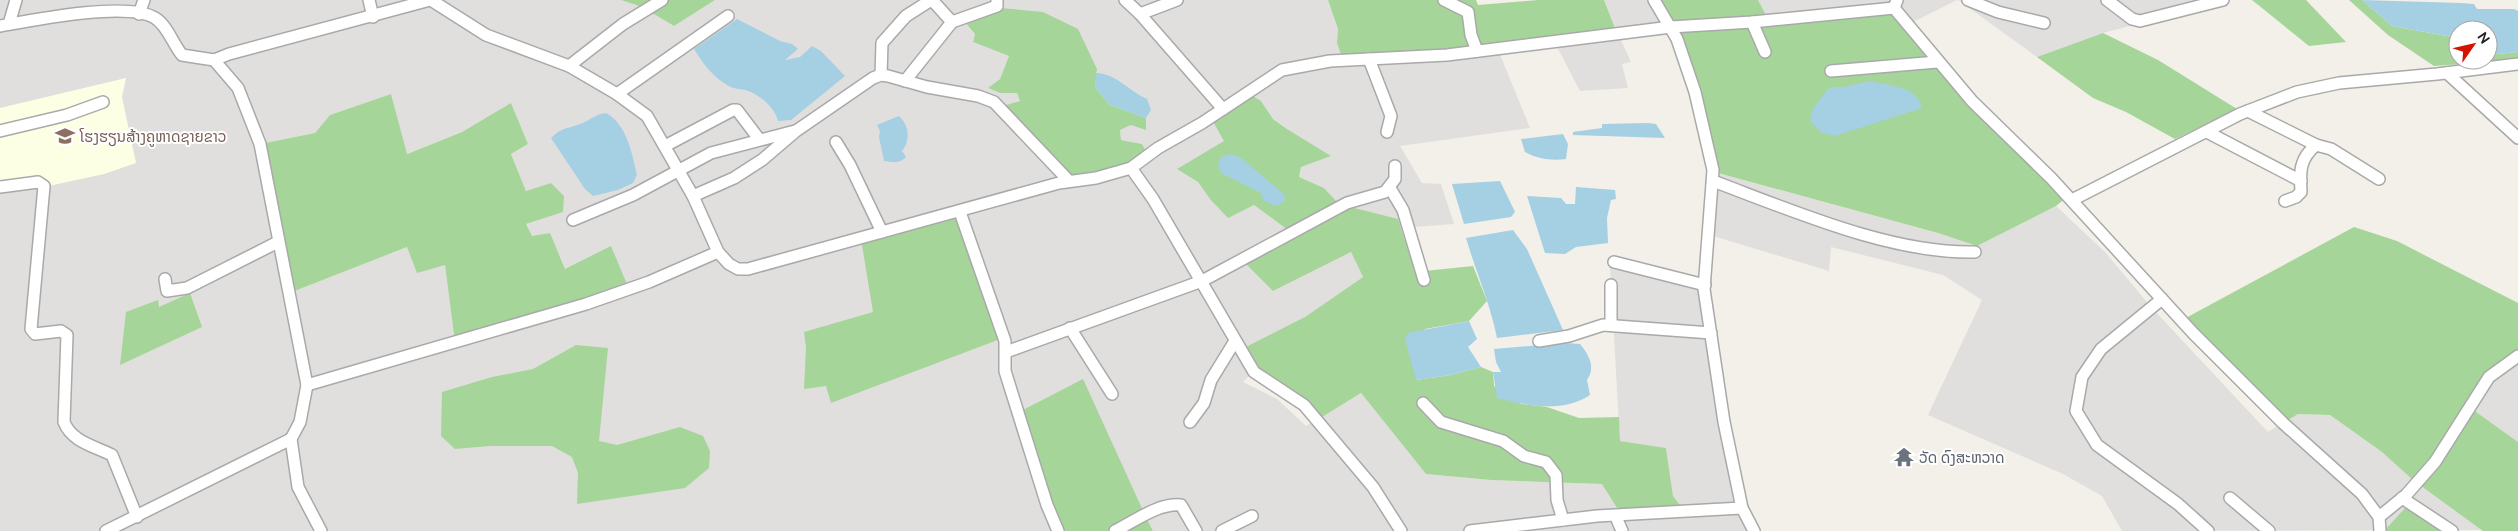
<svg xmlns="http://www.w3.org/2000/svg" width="2518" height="531" font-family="Ubuntu,'Noto Sans Lao',sans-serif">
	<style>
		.residential { fill: #e0dfde; fill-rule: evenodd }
		.education { fill: #fcffe4 }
		.forest { fill: #a5d599 }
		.water { fill: #a5cfe3 }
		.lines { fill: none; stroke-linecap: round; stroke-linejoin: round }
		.minor-casing { stroke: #a9a9a9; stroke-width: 14 }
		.minor { stroke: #fff; stroke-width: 11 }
		.labels { text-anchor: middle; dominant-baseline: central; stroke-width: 4; stroke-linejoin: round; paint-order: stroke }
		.education-label { font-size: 15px; fill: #785e54; stroke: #fff; text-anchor: start }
		.worship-label { font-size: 15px; fill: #5b616d; stroke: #fff; text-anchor: start }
	</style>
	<rect width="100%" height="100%" fill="#f2f0e8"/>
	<g class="residential">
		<path d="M0 0H621L642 7 674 26 715 0H1328L1338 29 1337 44 1497 47 1530 128 1400 146 1422 183 1441 184 1454 224 1401 228 1397 219 1339 204 1324 188 1299 177 1301 167 1330 156 1287 129 1273 119 1261 101 1225 141 1178 169 1198 182 1210 199 1254 205 1292 233 1273 291 1351 252 1363 277 1305 317 1243 382 1277 399 1306 426 1361 393 1426 474 1491 480 1602 484 1682 508 1673 496 1666 448 1620 441 1610 268 1704 289 1725 417 1753 531H1153L1145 515 1058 531H0ZM962 20 1097 69 1095 87 1110 105 1146 118 1120 130 1121 140 1142 144 1036 146 1001 107 1020 101 1017 92 1000 93 988 88 1000 79 1009 56 973 42 975 34ZM391 94 406 154 462 132 511 103 528 144 511 154 526 191 551 183 562 212 526 224 532 236 559 254 565 269 455 341 445 264 407 247 292 292 265 143 315 133 330 115Z"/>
		<path d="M1604 0H1658L1674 27 1620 38 1631 62 1622 64 1628 88 1580 91 1553 39 1617 32Z"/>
		<path d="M1758 0H1957L1909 24 1767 19Z"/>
		<path d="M1958 0H2227L2103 33 2037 57Z"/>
		<path d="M1718 173 1938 233 1977 246 2056 206 2105 252 2151 307 2268 432 2298 414 2330 415 2382 452 2414 480 2484 530 2122 531 2102 496 2063 474 1928 415 1982 300 1943 275 1831 247 1829 271 1713 236Z"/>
		<path d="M2518 358V442L2472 409 2490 378Z"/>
	</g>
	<path class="education" d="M126 78 122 97 136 163 104 174 44 187 0 190V108Z"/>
	<g class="forest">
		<path d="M621 0H715L674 26 642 7Z"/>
		<path d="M1328 0H1476L1478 5 1538 0H1604L1617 33 1343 60 1337 43 1338 29Z"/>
		<path d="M1658 0H1758L1768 19 1895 8 1974 101 2068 196 2056 206 1977 246 1938 233 1718 173 1705 125Z"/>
		<path d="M2252 0H2306L2346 42 2309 46Z"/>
		<path d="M2349 0H2362L2392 26 2458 38V60H2488V55L2518 52V60L2434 66 2388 35Z"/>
		<path d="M1001 8 1043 12 1078 29 1097 69 1095 87 1110 105 1146 118V130L1131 125 1120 130 1121 140 1142 144 1148 155 1141 162 1069 181 1000 107 1020 101 1017 93H1000L988 88 1000 79 1009 56 973 42 975 34 962 19Z"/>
		<path d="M2103 33 2158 60 2237 109 2175 139 2126 112 2093 98 2037 57Z"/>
		<path d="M1248 93 1261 101 1273 119 1287 129 1331 156 1301 167 1299 177 1324 188 1339 204 1398 219 1415 272 1473 266 1487 301 1469 321 1425 329 1416 380 1451 375 1481 367 1493 372 1494 386 1521 404 1547 407 1579 418 1619 417 1620 441 1666 448 1673 496 1682 508 1621 514 1602 484 1491 480 1426 474 1361 393 1317 420 1254 372 1240 350 1305 317 1363 277 1351 252 1273 291 1239 257 1292 233 1254 205 1228 218 1210 199 1198 182 1177 169 1224 141 1211 118Z"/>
		<path d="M391 94 407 154 462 132 511 103 528 144 511 154 526 191 551 183 564 196 563 212 526 224 532 236 550 233 565 269 611 246 629 289 455 342 445 265 417 273 407 247 292 292 265 143 315 133 330 115Z"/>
		<path d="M960 212 1003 338 831 403 826 386 804 389 806 348 804 332 873 312 861 239Z"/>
		<path d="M2354 227 2397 241 2518 303V358L2490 378 2472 409 2518 442V531H2483L2413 480 2382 452 2330 415 2298 414 2283 423 2182 320Z"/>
		<path d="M190 293 202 327 120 365 126 312 158 300 159 307Z"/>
		<path d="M576 345 608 348 599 441 617 445 680 427 703 436 710 451 709 468 685 488 577 504 578 473 572 457 552 446H490L455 449 441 436 442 392 492 377 533 369Z"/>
		<path d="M1083 379 1145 515 1153 531H1058L1019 412Z"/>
		<path d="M2407 506 2447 531H2384Z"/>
	</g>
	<g class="water">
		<path d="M2362 0 2461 3 2474 4 2477 9H2514L2518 11V52L2488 55V30H2458V38L2392 26Z"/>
		<path d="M737 19 780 41 792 44 798 49 785 60 800 57 812 46 821 51 845 76 791 120 778 121C775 108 760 95 748 91 742 88 735 90 729 86 714 78 703 64 694 49Z"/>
		<path d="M1096 73C1117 74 1129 91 1147 99L1151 110 1146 118 1110 105 1095 87Z"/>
		<path d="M1870 81C1889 86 1916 85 1922 108L1835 136 1820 132 1810 120 1813 108 1830 87H1844Z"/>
		<path d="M606 113C627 124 632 154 637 175L633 183 618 190 593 196 585 189 551 138C564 126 565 130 580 124 590 121 594 114 606 113Z"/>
		<path d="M899 116C909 125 911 140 902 151L906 157C900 164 892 162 884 161L879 137 880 131 877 125Z"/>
		<path d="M1648 123 1656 124 1665 138 1573 135V132L1602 128V124Z"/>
		<path d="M1563 134 1568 144 1566 159C1552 161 1537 159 1525 152L1521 139Z"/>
		<path d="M1230 154 1240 157 1285 195 1284 202 1275 206 1263 200 1261 193 1221 173 1218 165 1221 157Z"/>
		<path d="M1500 181 1515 212 1511 217 1464 224 1452 184Z"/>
		<path d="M1576 187 1615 190 1616 199 1611 200 1607 218 1608 243 1576 247 1565 254 1545 253 1527 196 1561 198 1566 204H1575Z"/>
		<path d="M1513 230 1527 249 1563 330 1497 338C1490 303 1476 272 1466 238Z"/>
		<path d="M1469 321 1477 339 1468 347 1481 367 1451 375 1416 380 1405 339 1408 333Z"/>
		<path d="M1566 343 1580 344C1589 355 1596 367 1587 380L1590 395C1563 413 1528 406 1497 398L1493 372H1501L1496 362 1494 349Z"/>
	</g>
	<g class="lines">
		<defs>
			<g id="minor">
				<path d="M369 0 373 17"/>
				<path d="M431 0 486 35 569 66 617 94 647 116 693 196 718 252 729 264 738 269H748L1059 183 1096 178 1131 168 1158 148 1202 123 1282 70 1330 61 1447 55 1671 27 1752 22 1894 8"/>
				<path d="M932 0 952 22"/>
				<path d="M1125 0 1140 14 1223 109"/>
				<path d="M1444 0 1468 12 1471 35 1477 51"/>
				<path d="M1654 0 1677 39 1695 92 1713 170 1704 289 1724 422 1742 508 1754 531"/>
				<path d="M1897 0 1894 8 1972 101 2051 178 2193 333 2283 423 2362 494 2379 517 2380 531"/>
				<path d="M1968 0 1998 12 2044 23"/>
				<path d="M2107 0 2132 19 2140 21 2223 0"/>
				<path d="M139 14 144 0"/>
				<path d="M1140 14 1177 0"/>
				<path d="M1752 22 1765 52"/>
				<path d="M9 24 16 0"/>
				<path d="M0 26C33 20 127 1 155 18 167 25 173 44 182 55L214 60 229 54 430 0"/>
				<path d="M1369 59 1391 116 1387 132"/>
				<path d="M214 60 238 88 260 144 307 385 300 422 291 439 298 487 321 531"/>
				<path d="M569 66 623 24 662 0"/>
				<path d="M1831 71 1937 62"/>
				<path d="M2447 73 2518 138"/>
				<path d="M881 75 882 43 906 16 931 0"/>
				<path d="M905 81 952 22 997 6V0"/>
				<path d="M617 94 728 16"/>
				<path d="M2248 111 2316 145 2331 149 2379 179"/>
				<path d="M0 131 67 115 103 102"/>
				<path d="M2207 132 2301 181"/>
				<path d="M836 142 850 165 882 232"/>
				<path d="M665 146 733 110H737L759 139"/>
				<path d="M1131 168 1153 199 1254 372 1304 405 1373 487 1401 531"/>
				<path d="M1713 181C1791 210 1891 254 1975 252"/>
				<path d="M0 187 38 182 44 186 31 329 35 334 61 331 67 335 64 422C72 442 94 446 112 455L137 517"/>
				<path d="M1390 188 1403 210 1424 280"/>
				<path d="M693 196 734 178 762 160 796 131 873 78 881 75 888 76 927 87 978 96 994 102 1069 181"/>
				<path d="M2072 200 2240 114 2297 92 2339 83 2437 74 2518 64"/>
				<path d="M2285 201 2296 197 2301 192C2300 172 2299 159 2316 145"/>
				<path d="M960 212 1005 341V371L1047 505 1058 531"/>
				<path d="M573 220 633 195 711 153 795 131"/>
				<path d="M1614 262 1705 285"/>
				<path d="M165 279 167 291 187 288 278 242"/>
				<path d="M1611 285V325"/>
				<path d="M2162 299 2101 349 2082 377 2076 411 2097 445 2178 504 2208 531"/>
				<path d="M1070 328 1112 394"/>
				<path d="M1539 341 1569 336 1603 325 1711 333"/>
				<path d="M1006 352 1202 281 1347 203 1385 192 1395 179V166"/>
				<path d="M307 385 586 304 649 282 718 252"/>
				<path d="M1423 403 1441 422 1503 441 1524 456 1546 462 1556 475 1557 500 1563 520"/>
				<path d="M1190 422 1204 403 1211 380 1235 341"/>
				<path d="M2230 498 2269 531"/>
				<path d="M2402 498 2452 531"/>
				<path d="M1616 517 1622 531"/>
				<path d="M2379 517 2406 495 2435 462 2489 377 2518 356"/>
				<path d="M106 531 291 439"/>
				<path d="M1115 531C1135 521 1158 503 1181 505L1196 531"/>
				<path d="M1222 531 1252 516"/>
				<path d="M1470 531 1597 516 1742 508"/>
			</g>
		</defs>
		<use href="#minor" class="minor-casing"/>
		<use href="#minor" class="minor"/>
	</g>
	<defs>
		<symbol id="school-bare" viewBox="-9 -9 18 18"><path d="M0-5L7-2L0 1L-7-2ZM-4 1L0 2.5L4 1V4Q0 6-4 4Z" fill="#8d6e63" stroke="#fff" stroke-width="2.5" paint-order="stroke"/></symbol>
		<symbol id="temple-bare" viewBox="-9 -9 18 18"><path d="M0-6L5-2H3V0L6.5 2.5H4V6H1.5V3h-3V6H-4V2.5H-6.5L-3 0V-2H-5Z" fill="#6b7280" stroke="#fff" stroke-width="2.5" paint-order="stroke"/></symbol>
	</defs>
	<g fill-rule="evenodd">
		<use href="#school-bare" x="51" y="122" width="28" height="28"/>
		<use href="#temple-bare" x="1890" y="443" width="28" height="28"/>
	</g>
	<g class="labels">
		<g class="education-label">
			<text x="80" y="136">ໂຮງຮຽນສ້າງຄູຫາດຊາຍຂາວ</text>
		</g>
		<g class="worship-label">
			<text x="1919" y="457">ວັດ ດົງສະຫວາດ</text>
		</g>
	</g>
	<g transform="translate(2473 45) rotate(56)"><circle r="24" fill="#ffffff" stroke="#a7a7a7"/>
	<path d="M0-4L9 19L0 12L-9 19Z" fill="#d31400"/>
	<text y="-8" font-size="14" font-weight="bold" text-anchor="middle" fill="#222222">N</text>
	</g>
</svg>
